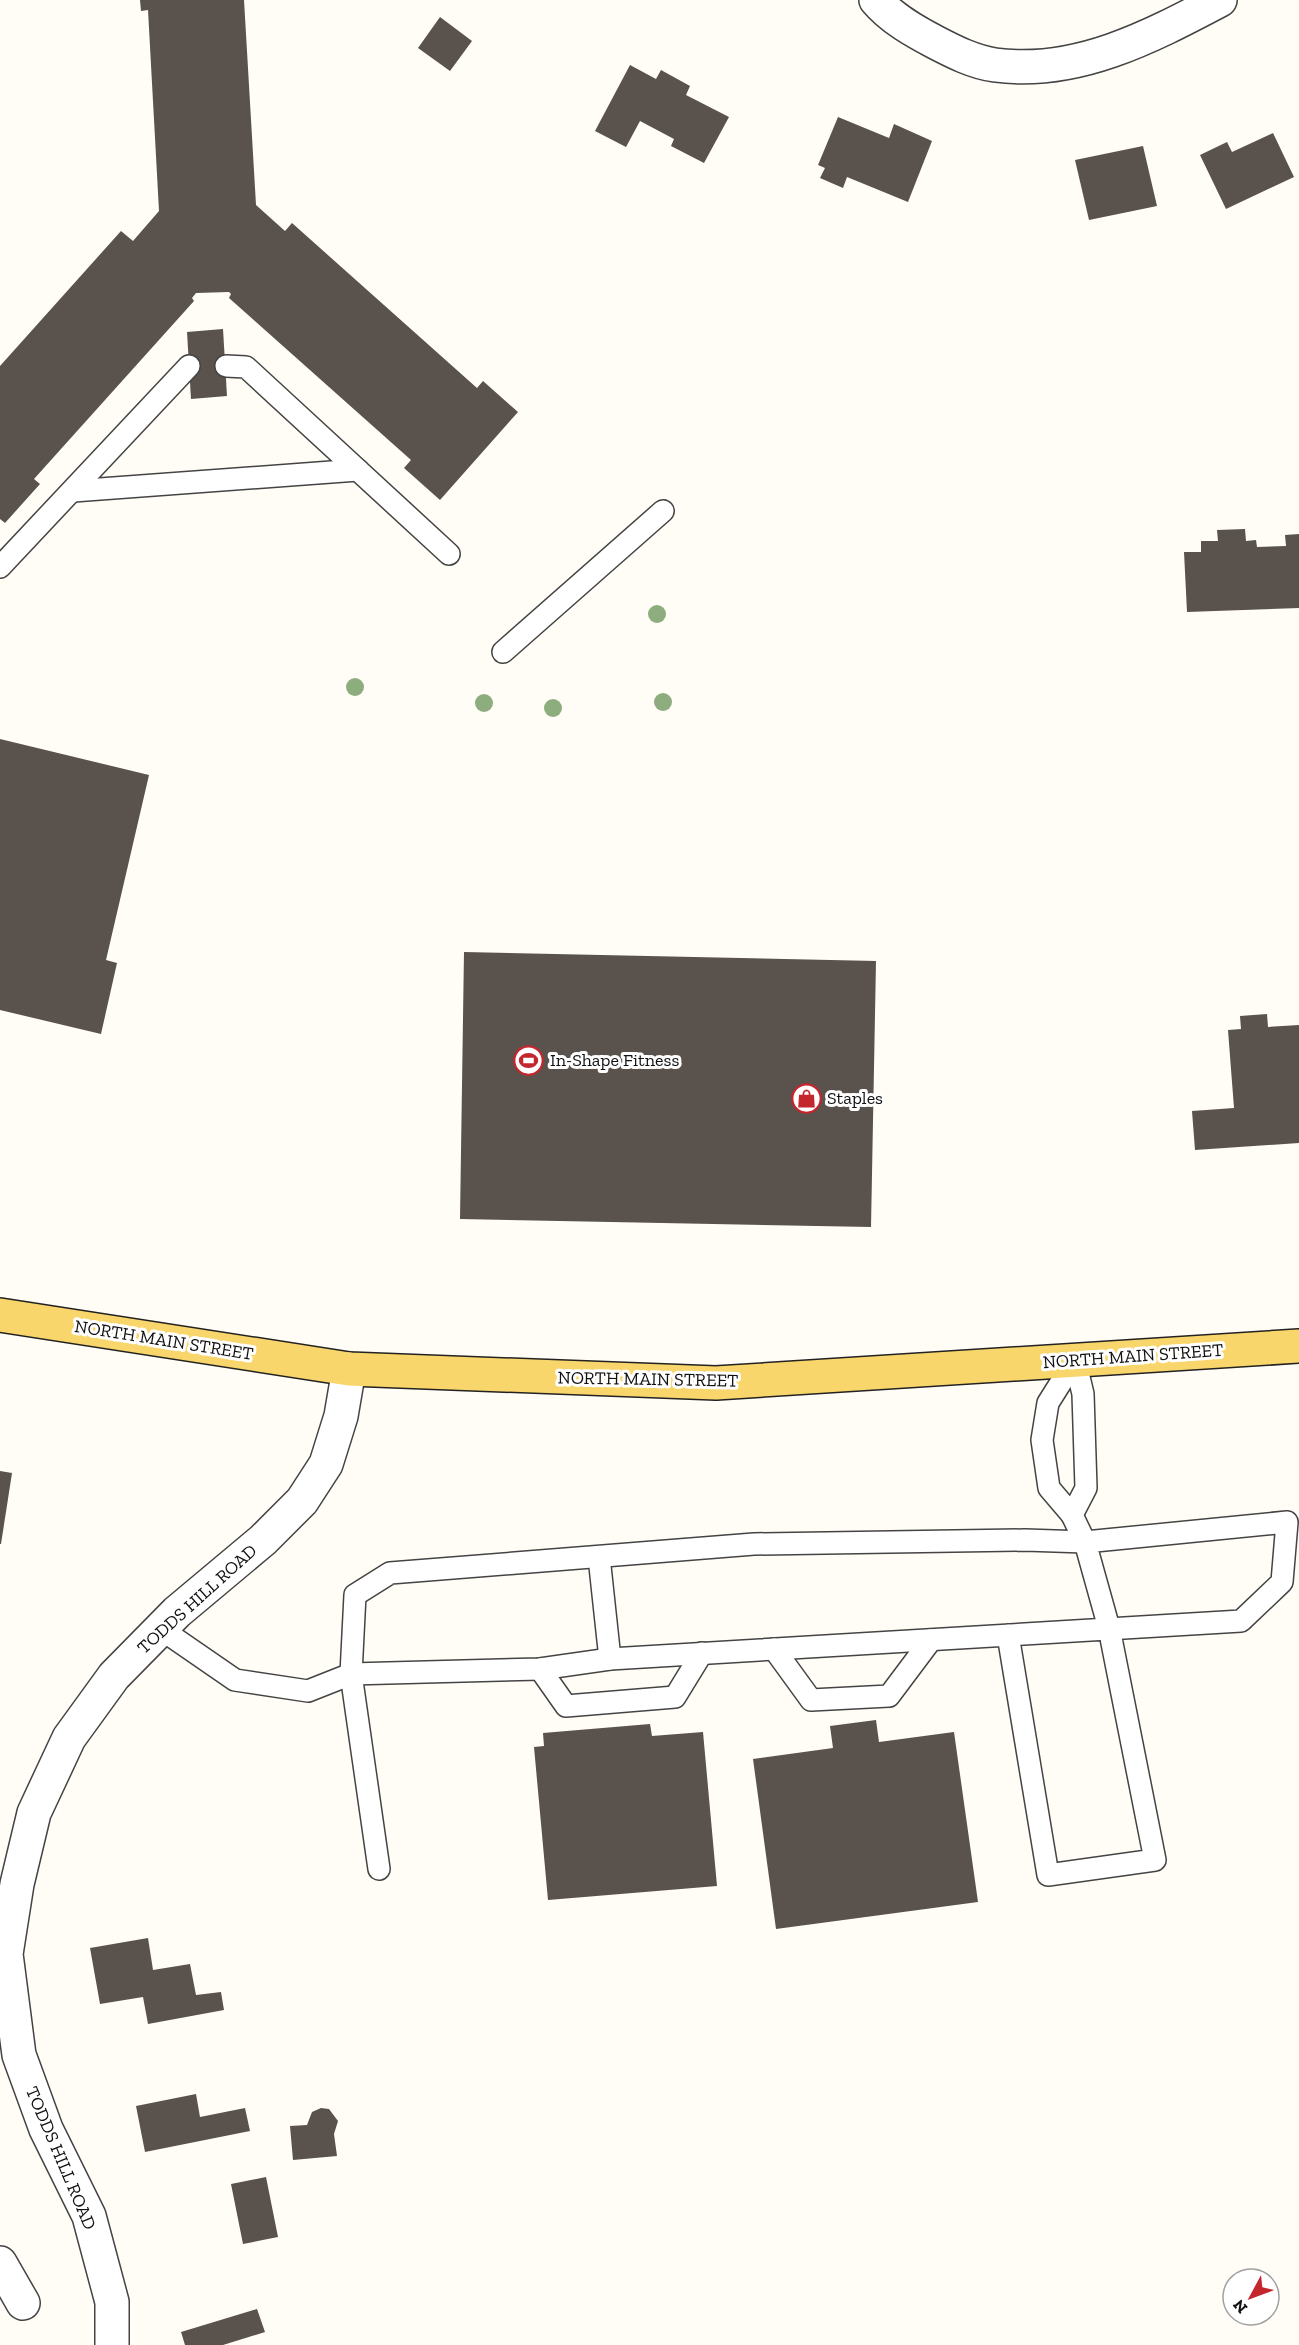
<svg xmlns="http://www.w3.org/2000/svg" width="1299" height="2345" font-family="'Zilla Slab',serif">
	<style>
		.building { fill: #5a524d }
		.lines { fill: none; stroke-linecap: round; stroke-linejoin: round }
		.service-casing { stroke: #444; stroke-width: 24 }
		.minor-casing { stroke: #444; stroke-width: 36 }
		.primary-casing { stroke: #222; stroke-width: 36 }
		.service { stroke: #fff; stroke-width: 21 }
		.minor { stroke: #fff; stroke-width: 33 }
		.primary { stroke: #f9d66b; stroke-width: 33 }
		.tree { fill: #8dad7f }
		.labels { text-anchor: middle; dominant-baseline: central; stroke-width: 6; stroke-linejoin: round; paint-order: stroke }
		.poi-label { font-size: 18px; fill: #111; stroke: #fff; text-anchor: start }
		.street-label { font-size: 18px; fill: #111; stroke: #fff }
	</style>
	<rect width="100%" height="100%" fill="#fffdf5"/>
	<g class="building">
		<path d="M140 0H244L256 205 285 231 292 223 477 388 483 381 518 412 440 500 404 468 411 460 229 298 231 294 229 292 196 293 192 298 194 301 34 479 40 484 5 523 0 519V366L121 231 133 241 159 211 148 10 141 11Z"/>
		<path d="M440 17 472 41 450 71 418 48Z"/>
		<path d="M630 65 656 79 661 70 690 86 686 95 729 117 704 163 671 146 674 139 640 121 626 147 595 131Z"/>
		<path d="M838 117 889 138 894 124 932 141 908 202 847 177 843 188 820 178 825 168 818 165Z"/>
		<path d="M1273 133 1294 177 1226 209 1200 155 1227 142 1232 152Z"/>
		<path d="M1143 146 1157 206 1089 220 1075 160Z"/>
		<path d="M223 329 227 396 191 399 187 332Z"/>
		<path d="M1245 529 1246 541 1256 540 1257 547 1286 546 1285 535 1299 534V608L1187 612 1184 552H1201V541H1218L1217 530Z"/>
		<path d="M0 739 149 775 106 960 117 963 101 1034 0 1010Z"/>
		<path d="M464 952 876 961 871 1227 460 1219Z"/>
		<path d="M1267 1014 1268 1027 1299 1025V1143L1195 1150 1192 1111 1234 1108 1228 1030 1241 1029 1240 1016Z"/>
		<path d="M0 1471 12 1473 1 1544H0Z"/>
		<path d="M876 1720 879 1742 954 1732 978 1902 776 1929 753 1759 833 1748 830 1726Z"/>
		<path d="M650 1724 652 1736 703 1732 717 1886 548 1900 534 1747 544 1746 543 1733Z"/>
		<path d="M148 1938 153 1970 190 1964 196 1995 221 1992 224 2010 148 2024 143 1997 100 2004 90 1948Z"/>
		<path d="M196 2094 200 2117 245 2108 250 2131 145 2152 136 2106Z"/>
		<path d="M321 2108 329 2109 338 2121 334 2134 337 2156 293 2160 290 2126 307 2125 312 2112Z"/>
		<path d="M266 2177 278 2237 243 2244 231 2184Z"/>
		<path d="M257 2309 265 2332 223 2345H185L181 2332Z"/>
	</g>
	<g class="lines">
		<defs>
			<g id="service">
				<path d="M226 366 246 367 449 554"/>
				<path d="M73 491 358 470"/>
				<path d="M0 567 189 366"/>
				<path d="M503 652 663 511"/>
				<path d="M1072 1515 1086 1488 1083 1394 1075 1360"/>
				<path d="M599 1557 610 1659"/>
				<path d="M161 1629 235 1680 308 1691 351 1674 355 1595 390 1573 754 1544 1025 1540 1085 1542 1072 1515 1049 1488 1042 1440 1048 1403 1075 1360"/>
				<path d="M774 1649 811 1700 889 1696 931 1640"/>
				<path d="M540 1669 566 1706 675 1697 702 1653"/>
				<path d="M379 1869 351 1674 540 1669 610 1659 1241 1621 1282 1582 1287 1522 1085 1542 1109 1628 1155 1860 1048 1875 1008 1635"/>
			</g>
			<g id="minor">
				<path d="M876 0C891 18 914 31 935 42 954 52 974 62 995 65 1076 76 1150 37 1220 0"/>
				<path d="M0 2263 23 2303"/>
				<path d="M112 2345V2302L89 2216 46 2129 19 2055 6 1954 17 1884 34 1813 69 1738 114 1676 177 1612 263 1540 302 1501 326 1464 341 1416 349 1369"/>
			</g>
			<path id="primary" d="M0 1315 349 1369 716 1383 1299 1346"/>
		</defs>
		<use href="#service" class="service-casing"/>
		<use href="#minor" class="minor-casing"/>
		<use href="#primary" class="primary-casing"/>
		<use href="#service" class="service"/>
		<use href="#minor" class="minor"/>
		<use href="#primary" class="primary"/>
	</g>
	<g class="tree">
		<circle cx="657" cy="614" r="9"/>
		<circle cx="355" cy="687" r="9"/>
		<circle cx="663" cy="702" r="9"/>
		<circle cx="484" cy="703" r="9"/>
		<circle cx="553" cy="708" r="9"/>
	</g>
	<defs>
		<symbol id="stadium-ring" viewBox="-11 -11 22 22"><circle r="9.5" fill="#fff" stroke="#c4262e" stroke-width="1.5"/><path d="M0-5a6.5 5 0 1 0 0 10a6.5 5 0 1 0 0-10ZM-3.5-1.8h7v3.6h-7Z" fill="#c4262e"/></symbol>
		<symbol id="shop-ring" viewBox="-11 -11 22 22"><circle r="9.5" fill="#fff" stroke="#c4262e" stroke-width="1.5"/><path d="M-5-2.5h2.3a2.7 3.5 0 0 1 5.4 0H5L5.5 6h-11ZM-1.5-2.5h3a1.5 2.3 0 0 0-3 0Z" fill="#c4262e"/></symbol>
	</defs>
	<g fill-rule="evenodd">
		<use href="#stadium-ring" x="512" y="1044" width="33" height="33"/>
		<use href="#shop-ring" x="790" y="1082" width="33" height="33"/>
	</g>
	<g class="labels">
		<g class="poi-label">
			<text x="550" y="1060">In-Shape Fitness</text>
			<text x="827" y="1098">Staples</text>
		</g>
		<g class="street-label">
			<text transform="translate(164 1340) rotate(9)">NORTH MAIN STREET</text>
			<text transform="translate(1133 1356) rotate(-4)">NORTH MAIN STREET</text>
			<text transform="translate(648 1379) rotate(1)">NORTH MAIN STREET</text>
			<text transform="translate(197 1599) rotate(-42)">TODDS HILL ROAD</text>
			<text transform="translate(61 2158) rotate(67)">TODDS HILL ROAD</text>
		</g>
	</g>
	<g transform="translate(1251 2297) rotate(229)"><circle r="28" fill="#ffffff" stroke="#a0a0a0" stroke-width="1.5"/>
	<path d="M0-4.5L10 22L0 15L-10 22Z" fill="#c4262e"/>
	<text y="-9" font-size="16" font-weight="bold" text-anchor="middle" fill="#111111">N</text>
	</g>
</svg>
